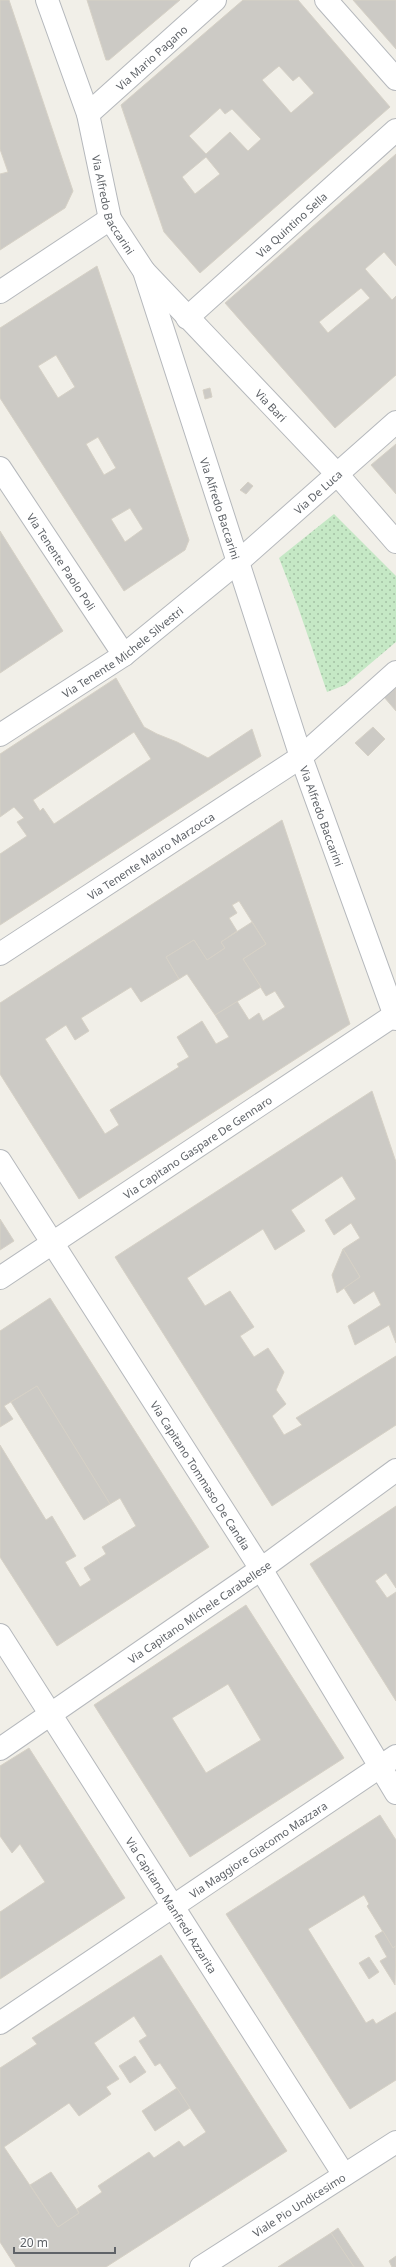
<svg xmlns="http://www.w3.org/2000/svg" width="396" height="2267" font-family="'Noto Sans',sans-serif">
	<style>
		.park { fill: url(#park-dots) }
		.building { fill: #cccac5; stroke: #d6d1c6; fill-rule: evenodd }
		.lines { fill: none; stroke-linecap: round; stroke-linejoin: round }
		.minor-casing { stroke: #b5b8bc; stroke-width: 24 }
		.tertiary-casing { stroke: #b5b8bc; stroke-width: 24 }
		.minor { stroke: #fff; stroke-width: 22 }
		.tertiary { stroke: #fff; stroke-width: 22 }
		.labels { text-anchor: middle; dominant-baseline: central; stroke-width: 3; stroke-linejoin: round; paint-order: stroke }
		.street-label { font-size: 11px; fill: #5f6368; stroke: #fff }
	</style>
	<defs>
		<pattern id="park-dots" width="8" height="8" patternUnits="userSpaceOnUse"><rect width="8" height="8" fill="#c5e8c5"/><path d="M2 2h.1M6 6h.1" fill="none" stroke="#a3c0a4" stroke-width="1.8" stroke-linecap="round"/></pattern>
	</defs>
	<rect width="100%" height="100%" fill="#f1efe8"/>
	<path class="park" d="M334 514 396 576V642L345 685 327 692 298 607 279 558Z"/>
	<g class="building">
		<path d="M0 0H9L73 191 65 208 0 250V174L8 172 0 149Z"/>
		<path d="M87 0H180L109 60H106Z"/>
		<path d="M243 0H298L390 107 200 273 164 232 121 105ZM279 66 293 81 299 76 314 93 291 113 262 80ZM220 108 225 114 232 109 261 139 248 151 230 132 206 154 189 136ZM206 157 220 174 195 194 182 177Z"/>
		<path d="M353 0H396V49Z"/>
		<path d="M396 154V266L384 252 365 269 392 300 396 296V375L335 428 225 303ZM361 288 370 298 328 333 319 322Z"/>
		<path d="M97 266 189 540 185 550 124 591 0 398V328ZM56 355 75 387 58 398 38 366ZM98 437 116 468 104 475 86 444ZM130 508 143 529 125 542 111 519Z"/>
		<path d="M210 388 212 397 205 399 203 390Z"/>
		<path d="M396 444V494L371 465Z"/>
		<path d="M248 482 253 486 246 494 240 490Z"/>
		<path d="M0 531 63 631 0 673Z"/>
		<path d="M116 678 144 727 157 734 177 742 208 758 252 729 261 756 0 925V854L27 836 17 822 24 818 14 807 0 817V754ZM134 732 151 759 54 824 43 808 40 811 33 800Z"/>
		<path d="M396 686V711L384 697Z"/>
		<path d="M373 727 385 739 368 756 355 743Z"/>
		<path d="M282 820 350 1024 79 1199 0 1074V1003ZM239 901 266 944 243 959 266 996 275 991 285 1007 263 1021 259 1013 249 1020 237 1001 215 1015 229 1037 216 1044 202 1021 177 1037 189 1057 177 1064 179 1067 110 1110 119 1125 105 1134 45 1039 66 1025 75 1040 89 1031 81 1018 131 987 141 1002 179 979 166 957 194 940 207 960 225 948 221 942 237 931 229 918 237 913 232 905Z"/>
		<path d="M252 922 266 944 243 959 261 987 215 1015 187 974 179 979 166 957 194 940 207 960 225 948 221 942Z"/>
		<path d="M372 1091 396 1162V1343L389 1325 355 1345 348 1326 381 1305 374 1291 354 1304 344 1288 360 1277 343 1249 360 1238 351 1223 334 1235 325 1220 356 1199 342 1176 291 1210 305 1231 275 1250 263 1229 187 1278 205 1306 230 1291 254 1327 240 1336 254 1357 268 1348 284 1372 276 1390 286 1404 272 1416 284 1435 302 1425 296 1418 396 1356V1425L272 1506 115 1257Z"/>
		<path d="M0 1219 14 1241 0 1250Z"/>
		<path d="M343 1249 360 1277 337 1293 332 1275Z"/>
		<path d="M50 1298 209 1547 57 1646 0 1557V1445L46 1520 52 1516 76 1556 65 1562 80 1587 91 1580 84 1568 106 1554 102 1547 136 1526 120 1498 110 1504 37 1386 4 1406 13 1419 0 1427V1331Z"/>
		<path d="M37 1386 110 1504 84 1520 11 1402Z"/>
		<path d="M396 1506V1588L386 1573 375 1581 387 1598 396 1592V1701L310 1564Z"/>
		<path d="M246 1605 344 1758 190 1857 94 1705ZM228 1684 261 1740 206 1773 172 1718Z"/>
		<path d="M29 1748 125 1898 0 1979V1912L45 1882 20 1844 12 1853 0 1836V1766Z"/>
		<path d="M380 1815 396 1840V1946L393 1948 367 1906 369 1904 364 1895 308 1929 366 2023 373 2019 376 2024 396 2012V2080L350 2109 226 1914Z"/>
		<path d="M383 1931 393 1948 396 1946 395 1985 380 1961 387 1957 375 1936Z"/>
		<path d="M161 1955 287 2151 106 2267H16L0 2242V2068L37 2044 32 2038ZM134 2016 147 2036 139 2041 155 2066 160 2063 206 2132 184 2147 179 2141 154 2158 149 2152 98 2186 102 2192 77 2209 79 2213 58 2227 4 2147 69 2103 79 2116 111 2094 106 2087 119 2079 94 2043Z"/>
		<path d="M369 1957 379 1972 369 1979 359 1963Z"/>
		<path d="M135 2056 146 2072 130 2083 119 2066Z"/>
		<path d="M177 2088 190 2108 155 2131 142 2111Z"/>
		<path d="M51 2172 79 2213 58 2227 30 2185Z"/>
		<path d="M338 2228 364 2267H354L331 2233Z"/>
		<path d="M331 2233 354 2267H278Z"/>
		<path d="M396 2256V2267H392L389 2261Z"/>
	</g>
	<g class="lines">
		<defs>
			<g id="minor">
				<path d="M326 0 396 79"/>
				<path id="s1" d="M88 114 215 0"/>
				<path id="s2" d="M144 271 337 474 396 542"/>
				<path d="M0 292 110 219"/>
				<path id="s3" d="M187 318 396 130"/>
				<path id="s4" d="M0 468 124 655"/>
				<path id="s5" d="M0 735 124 655 239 561 396 422"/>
				<path id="s6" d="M0 954 301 757 396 672"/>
				<path id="s7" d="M0 1161 261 1569 396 1793"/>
				<path id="s8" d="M0 1278 396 1014"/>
				<path id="s9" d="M0 1635 344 2175"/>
				<path id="s10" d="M0 1749 261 1569 396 1470"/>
				<path id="s11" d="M0 2023 396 1756"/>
				<path id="s12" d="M201 2267 396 2142"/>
			</g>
			<g id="tertiary">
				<path id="s13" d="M47 0 88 114 110 219 144 271 301 757 396 1019"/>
			</g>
		</defs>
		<use href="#minor" class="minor-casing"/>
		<use href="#tertiary" class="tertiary-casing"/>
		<use href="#minor" class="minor"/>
		<use href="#tertiary" class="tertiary"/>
	</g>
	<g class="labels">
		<g class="street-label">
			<text stroke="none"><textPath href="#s1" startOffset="85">Via Mario Pagano</textPath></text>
			<text stroke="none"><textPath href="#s13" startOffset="216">Via Alfredo Baccarini</textPath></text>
			<text stroke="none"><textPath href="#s3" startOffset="140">Via Quintino Sella</textPath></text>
			<text stroke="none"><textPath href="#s2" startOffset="185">Via Bari</textPath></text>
			<text stroke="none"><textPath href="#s5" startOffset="401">Via De Luca</textPath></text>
			<text stroke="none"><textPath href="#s13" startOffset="540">Via Alfredo Baccarini</textPath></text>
			<text stroke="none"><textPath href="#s4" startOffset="112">Via Tenente Paolo Poli</textPath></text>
			<text stroke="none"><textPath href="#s5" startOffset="148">Via Tenente Michele Silvestri</textPath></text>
			<text stroke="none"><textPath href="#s13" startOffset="864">Via Alfredo Baccarini</textPath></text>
			<text stroke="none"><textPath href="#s6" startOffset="180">Via Tenente Mauro Marzocca</textPath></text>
			<text stroke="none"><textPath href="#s8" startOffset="237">Via Capitano Gaspare De Gennaro</textPath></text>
			<text stroke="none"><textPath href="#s7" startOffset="373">Via Capitano Tommaso De Candia</textPath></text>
			<text stroke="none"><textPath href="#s10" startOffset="242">Via Capitano Michele Carabellese</textPath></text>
			<text stroke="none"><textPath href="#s11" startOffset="311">Via Maggiore Giacomo Mazzara</textPath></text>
			<text stroke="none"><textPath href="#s9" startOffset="320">Via Capitano Manfredi Azzarita</textPath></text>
			<text stroke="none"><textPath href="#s12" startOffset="116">Viale Pio Undicesimo</textPath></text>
		</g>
	</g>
	<path d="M14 2247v6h101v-6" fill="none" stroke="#5f6368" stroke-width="2"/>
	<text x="20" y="2247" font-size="12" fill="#5f6368" stroke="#ffffff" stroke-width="3" paint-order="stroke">20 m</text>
</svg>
